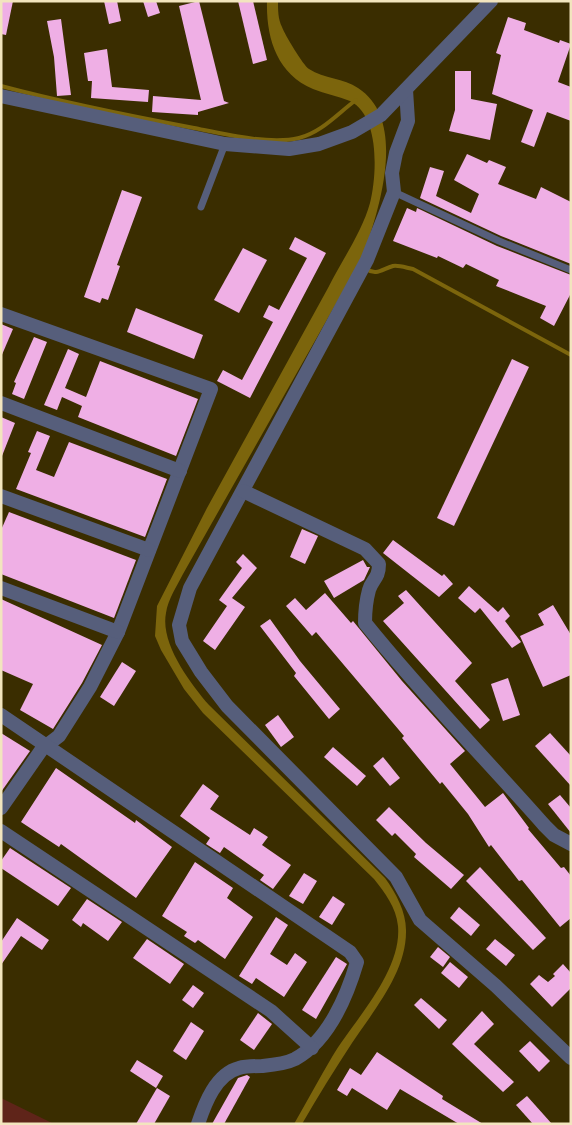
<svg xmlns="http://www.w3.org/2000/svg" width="572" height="1125" font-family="'Roboto Condensed',sans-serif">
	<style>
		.green { fill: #5f2419 }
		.water { fill: #7c650c }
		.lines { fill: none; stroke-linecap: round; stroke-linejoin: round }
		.stream { stroke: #7c650c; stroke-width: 4 }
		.building { fill: #efafe5 }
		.lane { stroke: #565e7b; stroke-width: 7 }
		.street { stroke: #565e7b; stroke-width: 14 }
	</style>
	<rect width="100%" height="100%" fill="#3a2d00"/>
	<path class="green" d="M1 1098 54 1124H1Z"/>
	<path class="water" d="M267 1H278C278 10 278 19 282 27 285 35 303 65 309 69 324 79 344 78 358 88 409 121 378 212 363 256L183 574C177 586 168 599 166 613 160 643 190 683 209 705L385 878C396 893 406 912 406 930 407 972 374 1010 352 1043 335 1069 318 1096 302 1124H294C307 1101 319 1079 332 1057 354 1020 402 972 398 926 396 907 385 893 374 879L203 713 184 689 161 650 155 636 157 606 207 508 328 288C342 260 362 232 370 203 377 175 380 116 350 101 338 96 325 94 313 89 277 74 266 38 267 1Z"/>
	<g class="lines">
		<g class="stream">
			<path d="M1 86C65 103 130 116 194 128 224 134 270 145 299 138 322 132 337 114 356 100"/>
			<path d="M366 269C377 276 382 269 393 266 399 265 407 268 413 269L571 355"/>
		</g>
	</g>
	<g class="building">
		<path d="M1 1H13L6 35 1 34Z"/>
		<path d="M104 1H117L121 21 109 24Z"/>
		<path d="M143 1H156L160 13 148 17Z"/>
		<path d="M199 1 224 101 229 103 198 112V115L152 112 153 96 201 100 179 6Z"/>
		<path d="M238 1H253L267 60 253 64Z"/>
		<path d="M508 17 526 23 524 30 559 43 560 40 571 44 558 82 571 87V121L547 112 534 147 521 142 533 110 492 94 501 55 496 53Z"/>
		<path d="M61 19 71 95 57 96 54 57 47 21Z"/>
		<path d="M107 49 112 87 149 90 148 102 91 98 92 81H88L84 53Z"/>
		<path d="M455 71H471V99L497 104 490 140 449 131 455 110Z"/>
		<path d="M467 154 487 163 489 160 506 167 498 184 536 199 541 187 571 202V264L501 236 420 198 430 167 444 171 436 196 471 213 479 194 454 180Z"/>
		<path d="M122 190 142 197 117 265 120 266 108 300 102 298 100 303 84 297Z"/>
		<path d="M407 208 416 212 417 208 497 246 571 275V293L554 326 540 318 546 306 496 286 499 280 466 264 463 268 438 256 437 258 393 241Z"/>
		<path d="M295 237 326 253 250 398 217 381 223 370 242 380 273 322 263 317 269 305 279 310 307 258 289 249Z"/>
		<path d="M243 248 267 260 239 313 214 300Z"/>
		<path d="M136 308 203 335 194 359 127 332Z"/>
		<path d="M1 324 13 329 1 357Z"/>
		<path d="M34 337 47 342 24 399 12 394 16 383 14 382Z"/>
		<path d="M68 349 79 354 65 388 86 397 100 361 198 399 176 456 78 417 82 406 62 397 57 410 44 405Z"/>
		<path d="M512 359 529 367 454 526 437 518Z"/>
		<path d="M1 417 15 423 2 456H1Z"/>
		<path d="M37 431 50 436 36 470 54 477 69 442 167 479 145 537 16 489 31 453 28 452Z"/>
		<path d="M9 512 136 560 114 618 1 574V530Z"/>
		<path d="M302 529 318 536 305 564 290 557Z"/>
		<path d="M393 540 442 576 444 574 453 584 439 597 383 553Z"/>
		<path d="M243 554 257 568 232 598 245 607 215 650 203 641 227 606 219 600 242 568 236 562Z"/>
		<path d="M363 560 367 567H370L364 580 334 598 324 581Z"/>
		<path d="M469 586 498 612 503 607 510 616 505 621 521 642 512 648 480 608 475 613 458 598Z"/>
		<path d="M406 590 472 663 455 681 490 720 480 729 383 621 404 603 398 596Z"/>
		<path d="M325 593 351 623 353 621 402 681 465 751 450 764 485 807 503 793 529 828 528 829 561 868 564 867 571 876V918L560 927 522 880 519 881 491 845 489 847 468 814 442 782 440 784 402 738 404 736 316 632 312 636 286 606 295 598 306 610Z"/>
		<path d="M1 599 102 645 82 683 53 729 20 710 33 684 1 670Z"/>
		<path d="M553 605 571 635V675L543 687 520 636 544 625 538 614Z"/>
		<path d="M270 619 300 661 340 709 329 719 294 676 296 673 260 626Z"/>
		<path d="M122 662 136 671 114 706 100 697Z"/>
		<path d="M508 678 520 715 503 721 491 684Z"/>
		<path d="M278 715 294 737 281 747 265 725Z"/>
		<path d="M1 733 30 751 1 792Z"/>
		<path d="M550 733 571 756V786L535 746Z"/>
		<path d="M333 747 366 776 357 786 324 757Z"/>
		<path d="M383 757 400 778 390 786 373 766Z"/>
		<path d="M56 768 135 823 136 820 172 847 136 898 61 844 59 847 21 822Z"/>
		<path d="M203 784 219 796 210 809 250 835 254 828 268 837 262 845 291 865 273 889 260 880 264 875 224 847 220 853 206 844 210 838 180 816Z"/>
		<path d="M560 795 571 808V833L548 804Z"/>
		<path d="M389 807 426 843 464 875 451 889 414 857 416 854 395 833 392 836 376 820Z"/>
		<path d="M10 848 71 888 58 906 1 868V861Z"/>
		<path d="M195 862 233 888 227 898 253 917 225 959 198 940 195 943 184 936 187 932 162 916Z"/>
		<path d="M480 867 546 938 533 950 466 881Z"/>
		<path d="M304 873 317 881 303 904 289 896Z"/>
		<path d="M333 896 345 904 332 925 319 917Z"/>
		<path d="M87 899 122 922 108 941 83 923 81 927 72 920Z"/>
		<path d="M459 907 480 925 471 936 450 918Z"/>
		<path d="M276 917 288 925 270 954 287 965 295 953 307 962 284 997 256 978 252 984 239 976Z"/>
		<path d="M17 918 49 940 42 950 21 936 1 965V942Z"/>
		<path d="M147 939 184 964 170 984 133 958Z"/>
		<path d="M495 939 515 955 506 966 486 949Z"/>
		<path d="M438 947 450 957 443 967 430 957Z"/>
		<path d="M336 957 347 964 316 1019 302 1010Z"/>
		<path d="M450 962 468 977 459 988 441 973Z"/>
		<path d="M563 964 571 973V988L552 1007 530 984 539 975 548 982 555 976 553 974Z"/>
		<path d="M193 985 204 993 193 1008 182 1000Z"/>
		<path d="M421 998 447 1020 439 1029 414 1005Z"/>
		<path d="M482 1011 494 1024 474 1044 514 1082 503 1092 452 1044Z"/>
		<path d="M258 1013 272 1024 254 1050 240 1040Z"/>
		<path d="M191 1022 204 1031 186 1060 173 1051Z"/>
		<path d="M530 1041 550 1061 539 1072 519 1051Z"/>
		<path d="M377 1052 443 1096 442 1099 483 1124H459L400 1089 387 1110 352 1088 347 1096 337 1090 350 1068 361 1075Z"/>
		<path d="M137 1060 163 1076 156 1088 130 1071Z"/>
		<path d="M247 1075 250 1077 224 1124H212L238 1078Z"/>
		<path d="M157 1088 170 1096 154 1124H136Z"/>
		<path d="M527 1096 552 1124H533L516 1105Z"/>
	</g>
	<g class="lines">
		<g class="lane">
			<path d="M394 192 499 241 571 270"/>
			<path d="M201 207 225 144"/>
		</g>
		<g class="street">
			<path d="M406 90 408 121 396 153 392 173 394 192 367 260 190 588 179 625 182 641 201 672 227 706 396 877 420 920 496 986 571 1058"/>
			<path d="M1 96 225 144 289 149 319 144 352 132 381 115 491 1"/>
			<path d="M1 314 211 389 118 632 90 687 59 736 42 749 1 808"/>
			<path d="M1 403 180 471"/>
			<path d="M243 491 365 549 379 564C379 579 372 579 369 590 366 601 365 612 365 623 422 694 485 758 545 826L554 835 571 844"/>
			<path d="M1 496 149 550"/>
			<path d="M1 588 118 632"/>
			<path d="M1 715 350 952 357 962C347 996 328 1041 295 1059 285 1064 273 1065 262 1066 255 1066 246 1066 239 1068 216 1074 205 1103 198 1124"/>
			<path d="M1 831 271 1011 312 1048"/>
		</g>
	</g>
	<rect width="572" height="1125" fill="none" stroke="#f2e5be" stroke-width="5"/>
</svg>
